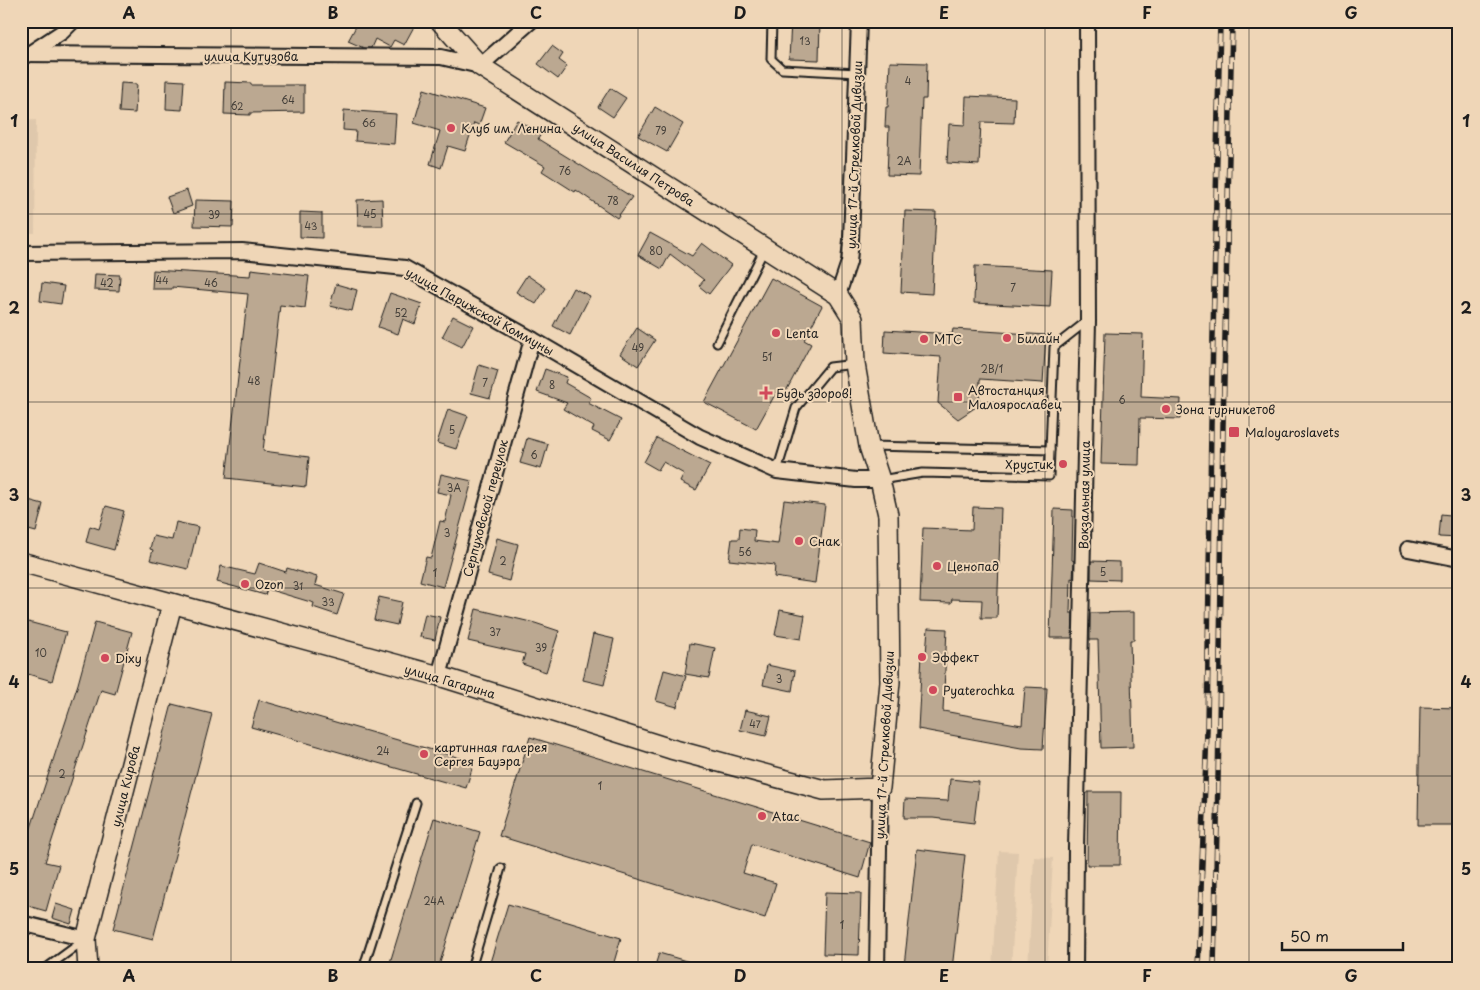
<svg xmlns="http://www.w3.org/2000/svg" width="1480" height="990" font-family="'Playpen Sans',sans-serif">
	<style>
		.built { fill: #dfc8ac }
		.building { fill: #bba891; stroke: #1c1c1c }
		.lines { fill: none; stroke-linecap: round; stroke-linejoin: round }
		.service-casing { stroke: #1c1c1c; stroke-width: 11 }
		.minor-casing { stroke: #1c1c1c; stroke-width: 18 }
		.secondary-casing { stroke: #1c1c1c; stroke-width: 22 }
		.service { stroke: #efd6b7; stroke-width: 7 }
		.minor { stroke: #efd6b7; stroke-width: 14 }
		.secondary { stroke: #efd6b7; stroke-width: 19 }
		.rail-casing { stroke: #1c1c1c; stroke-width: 5.5 }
		.rail { stroke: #efd6b7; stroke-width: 4; stroke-dasharray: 11; stroke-linecap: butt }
		.grid { fill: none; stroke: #1c1c1c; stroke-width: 1; stroke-opacity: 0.55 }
		.poi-dot { fill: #d1495b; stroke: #efd6b7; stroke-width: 2 }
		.labels { text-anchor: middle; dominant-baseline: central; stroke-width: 4; stroke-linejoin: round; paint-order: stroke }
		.number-label { font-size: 10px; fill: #443f39 }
		.street-label { font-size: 12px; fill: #1c1c1c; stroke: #efd6b7 }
		.poi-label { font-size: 12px; fill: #1c1c1c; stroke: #efd6b7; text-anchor: start }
		.neatline { fill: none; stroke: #1c1c1c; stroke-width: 2 }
		.grid-label { font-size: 16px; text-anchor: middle; font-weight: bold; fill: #1c1c1c }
	</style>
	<rect width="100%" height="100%" fill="#efd6b7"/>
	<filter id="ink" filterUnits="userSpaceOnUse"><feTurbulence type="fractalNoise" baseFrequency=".02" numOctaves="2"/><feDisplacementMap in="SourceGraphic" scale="10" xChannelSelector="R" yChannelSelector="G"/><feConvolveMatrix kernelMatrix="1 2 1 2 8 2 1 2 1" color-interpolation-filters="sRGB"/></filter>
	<g filter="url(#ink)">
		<g class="built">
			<path d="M36 120 35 233H21V121Z"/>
			<path d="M999 851 1018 852 1011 969H992Z"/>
			<path d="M1034 857 1053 858 1047 969H1028Z"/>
		</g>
		<g class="building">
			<path d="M359 21H417L404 45 394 40 390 47 375 39 371 48H364L348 41Z"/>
			<path d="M791 21H820L819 60 789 59Z"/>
			<path d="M552 46 563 54 559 60 567 66 558 79 538 64Z"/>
			<path d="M890 62 927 63 926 99H922L919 176 887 175 889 127H885L886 107H888Z"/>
			<path d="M167 80 184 81 182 110 166 109Z"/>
			<path d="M225 82 251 83V85H304V112L250 113V115L224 114Z"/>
			<path d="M121 83 137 84 135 113 119 112Z"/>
			<path d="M610 88 626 98 613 117 598 107Z"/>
			<path d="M424 89 485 108 479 125 474 123 465 151 448 146 441 168 430 164 440 131 414 123Z"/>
			<path d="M966 96 1015 98 1014 123 981 122 979 165 947 163 949 124 965 125Z"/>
			<path d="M655 107 683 124 667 152 638 136Z"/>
			<path d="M344 110 396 114 394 144 355 141 356 131 343 130Z"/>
			<path d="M517 120 541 134 538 139 632 197 617 218 576 190 575 192 542 171 545 166 504 142Z"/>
			<path d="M187 190 192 206 173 213 167 197Z"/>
			<path d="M382 199 383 226H358L357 200Z"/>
			<path d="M195 200 234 201 233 227 194 226Z"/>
			<path d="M905 211 936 212 932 294 901 292Z"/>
			<path d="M300 212 322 213V238L300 237Z"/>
			<path d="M650 233 692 256 702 243 731 265 709 294 699 286 704 280 670 254 662 269 638 255Z"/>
			<path d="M975 266 1052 270 1050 307 974 303Z"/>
			<path d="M251 269 309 276 305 308 280 305 263 451 309 457 306 487 226 478 248 294 172 287V289H152L153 270 250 276Z"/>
			<path d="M95 274 120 275 119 291 94 290Z"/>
			<path d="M527 275 546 288 536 304 516 292Z"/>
			<path d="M771 278 822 306 804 340 811 344 784 395 777 391 756 429 704 402Z"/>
			<path d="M42 283 64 286 61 304 40 301Z"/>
			<path d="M336 284 357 290 352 311 330 306Z"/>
			<path d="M573 288 590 296 570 335 553 326Z"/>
			<path d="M390 293 422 304 415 324 403 319 398 334 378 327Z"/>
			<path d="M453 316 473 326 462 347 442 337Z"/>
			<path d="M637 328 655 340 638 366 620 354Z"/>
			<path d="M953 329 1046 335 1043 383 980 379 979 405 958 419 938 403 941 357 884 353 885 330 952 334Z"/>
			<path d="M1105 333 1143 334 1141 397 1181 399 1180 419 1140 418 1139 465 1101 464Z"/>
			<path d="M479 365 498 371 490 398 471 393Z"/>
			<path d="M545 369 567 377 565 383 591 398 588 403 621 420 610 440 592 431 594 427 563 409 567 403 537 392Z"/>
			<path d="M448 409 468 416 456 449 437 443Z"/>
			<path d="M527 438 548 444 541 469 520 463Z"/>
			<path d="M657 438 710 465 696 490 680 482 684 474 663 462 658 470 644 462Z"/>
			<path d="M441 474 472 481 443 587 420 581 426 557 431 558 440 521 445 522 451 495 437 492Z"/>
			<path d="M21 498 43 504 36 532 21 528Z"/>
			<path d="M784 500 825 505 815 583 774 577 775 565 729 560 732 539H739L740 528 755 530 754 541 778 544Z"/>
			<path d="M106 506 124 511 114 550 86 542 90 526 99 529Z"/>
			<path d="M973 507 1001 508 997 618H981L982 600 952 599 951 603 920 602 923 528 972 530Z"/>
			<path d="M1054 509 1073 510 1072 560 1074 561 1073 579 1071 578 1070 613H1073L1072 638H1050Z"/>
			<path d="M1441 514 1459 516V538L1439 537Z"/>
			<path d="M176 522 198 527 188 569 150 560 153 550 150 549 153 536 172 540Z"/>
			<path d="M497 538 518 544 509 581 488 575Z"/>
			<path d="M1091 561 1120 562V580L1091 579Z"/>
			<path d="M259 563 286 572 287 568 317 577 315 585 344 594 337 615 313 607 314 603 267 589 265 595 217 582 221 566 255 574Z"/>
			<path d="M379 597 402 602 397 625 374 620Z"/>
			<path d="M476 609 535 623 559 631 546 672 522 664 525 654 468 641Z"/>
			<path d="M780 610 805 615 801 639 775 635Z"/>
			<path d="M1134 612V640H1130L1133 747 1101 748 1098 640H1090V613Z"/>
			<path d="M425 614 440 617 435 640 420 637Z"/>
			<path d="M21 620 66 632 52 681 21 672Z"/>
			<path d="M95 622 132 632 115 694 101 690 45 862 59 865 46 911 21 904V858L78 684Z"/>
			<path d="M928 628 947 629 943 711 1022 725 1025 687 1047 688 1043 749 1021 748 918 729 922 654H926Z"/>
			<path d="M593 634 614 639 604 685 583 680Z"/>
			<path d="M690 643 715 648 709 678 685 674Z"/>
			<path d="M767 665 795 671 792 691 763 685Z"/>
			<path d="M664 670 686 676 677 707 656 701Z"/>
			<path d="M259 700 474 762 466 788 251 727Z"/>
			<path d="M172 704 212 714 153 939 113 929Z"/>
			<path d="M1420 707 1459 708V825H1418Z"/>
			<path d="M745 710 771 716 766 736 740 730Z"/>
			<path d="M530 737 870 842 860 878 752 844 743 873 776 883 765 918 499 836Z"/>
			<path d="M950 779 979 782 974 823 933 818H904L905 799 948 801Z"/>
			<path d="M1088 792H1121L1120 865H1087Z"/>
			<path d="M434 818 480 832 438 969H388Z"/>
			<path d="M917 849 965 855 952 969H928L904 966Z"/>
			<path d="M825 892 861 893 859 955 823 954Z"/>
			<path d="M56 904 75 910 71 924 52 918Z"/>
			<path d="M508 904 621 938 612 969H488Z"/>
			<path d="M659 953 700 965 699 969H654Z"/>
		</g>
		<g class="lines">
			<defs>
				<g id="service">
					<path d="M772 21 771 59 782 69 857 73"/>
					<path d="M717 343 765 248"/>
					<path d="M870 446 1050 450"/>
					<path d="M777 471 796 408 830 367 855 364"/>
					<path d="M880 480 923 473 1049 476 1054 347 1087 321"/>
					<path d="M45 969 83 941"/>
					<path d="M363 969 416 803"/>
					<path d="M471 969 501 868"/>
				</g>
				<g id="minor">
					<path d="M21 54 441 57 480 66 531 21"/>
					<path d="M27 55 62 32 73 21"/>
					<path d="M21 253 242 251 405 268 532 339 700 437 777 471 856 480H880"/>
					<path d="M838 295 849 262 851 240 859 21"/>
					<path d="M1408 549 1459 559"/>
					<path d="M439 676 532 339"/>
					<path d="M21 923 86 939"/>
					<path d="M877 969 880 788"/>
					<path d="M1075 969 1076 848 1088 321 1087 21"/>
				</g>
				<g id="secondary">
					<path d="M21 562 439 676 671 749 824 790 880 788 890 682 888 515 880 480 869 446 855 364 853 319 838 295 480 66 440 21"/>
					<path d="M88 969 86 939 172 604"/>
				</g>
			</defs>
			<use href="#service" class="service-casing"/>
			<use href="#minor" class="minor-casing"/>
			<use href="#secondary" class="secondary-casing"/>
			<use href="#service" class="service"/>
			<use href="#minor" class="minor"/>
			<use href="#secondary" class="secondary"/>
			<defs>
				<g id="rail">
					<path d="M1198 969 1207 731 1211 425 1220 21"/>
					<path d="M1214 969 1219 731 1223 426 1232 21"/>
				</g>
			</defs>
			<use href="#rail" class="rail-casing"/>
			<use href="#rail" class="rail"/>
		</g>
	</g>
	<path class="grid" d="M231 21V969M435 21V969M638 21V969M842 21V969M1045 21V969M1249 21V969M21 214H1459M21 402H1459M21 588H1459M21 776H1459"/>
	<g class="poi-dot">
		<circle cx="451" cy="128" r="5"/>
		<circle cx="776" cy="333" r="5"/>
		<circle cx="1007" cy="338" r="5"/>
		<circle cx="924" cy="339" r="5"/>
		<path d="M763.5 385.5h5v5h5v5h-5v5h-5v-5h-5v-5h5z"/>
		<rect x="953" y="392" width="10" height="10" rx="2.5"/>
		<circle cx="1166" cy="409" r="5"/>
		<rect x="1228" y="426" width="12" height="12" rx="2.5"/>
		<circle cx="1063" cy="464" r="5"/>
		<circle cx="799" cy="541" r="5"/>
		<circle cx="937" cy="566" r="5"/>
		<circle cx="245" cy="584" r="5"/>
		<circle cx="922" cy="657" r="5"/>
		<circle cx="105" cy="658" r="5"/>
		<circle cx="933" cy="690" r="5"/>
		<circle cx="424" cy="754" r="5"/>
		<circle cx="762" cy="816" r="5"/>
	</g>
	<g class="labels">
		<g class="number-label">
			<text x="805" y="40">13</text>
			<text x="908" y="80">4</text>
			<text x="288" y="99">64</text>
			<text x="237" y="105">62</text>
			<text x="369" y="122">66</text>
			<text x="661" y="130">79</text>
			<text x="904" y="160">2А</text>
			<text x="565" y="170">76</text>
			<text x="613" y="200">78</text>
			<text x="370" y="213">45</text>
			<text x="214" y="214">39</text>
			<text x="311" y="225">43</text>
			<text x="656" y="250">80</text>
			<text x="162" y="279">44</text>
			<text x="107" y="282">42</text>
			<text x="211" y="282">46</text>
			<text x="1013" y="287">7</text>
			<text x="401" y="312">52</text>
			<text x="638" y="347">49</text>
			<text x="767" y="356">51</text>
			<text x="992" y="368">2В/1</text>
			<text x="254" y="380">48</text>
			<text x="485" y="382">7</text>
			<text x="552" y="384">8</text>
			<text x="1122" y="399">6</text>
			<text x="452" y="429">5</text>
			<text x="534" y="454">6</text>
			<text x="454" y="487">3А</text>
			<text x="447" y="532">3</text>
			<text x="745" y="551">56</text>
			<text x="503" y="560">2</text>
			<text x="1103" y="571">5</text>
			<text x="435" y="572">1</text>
			<text x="298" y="585">31</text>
			<text x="328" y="601">33</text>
			<text x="495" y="631">37</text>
			<text x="541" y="647">39</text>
			<text x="41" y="652">10</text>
			<text x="779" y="678">3</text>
			<text x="755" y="723">47</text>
			<text x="383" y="750">24</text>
			<text x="62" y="773">2</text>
			<text x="600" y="785">1</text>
			<text x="434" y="900">24А</text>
			<text x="842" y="924">1</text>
		</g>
		<g class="street-label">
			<text x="251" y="56">улица Кутузова</text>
			<text transform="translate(854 155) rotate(-88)">улица 17-й Стрелковой Дивизии</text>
			<text transform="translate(634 164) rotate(33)">улица Василия Петрова</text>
			<text transform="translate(480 311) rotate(29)">улица Парижской Коммуны</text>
			<text transform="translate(1084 495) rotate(-89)">Вокзальная улица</text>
			<text transform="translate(485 508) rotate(-75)">Серпуховской переулок</text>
			<text transform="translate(450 681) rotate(16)">улица Гагарина</text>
			<text transform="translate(884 745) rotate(-87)">улица 17-й Стрелковой Дивизии</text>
			<text transform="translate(125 786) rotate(-76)">улица Кирова</text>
		</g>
		<g class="poi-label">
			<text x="461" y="128">Клуб им. Ленина</text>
			<text x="786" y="333">Lenta</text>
			<text x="1017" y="338">Билайн</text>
			<text x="934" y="339">МТС</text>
			<text x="968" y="390">Автостанция<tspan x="968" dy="14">Малоярославец</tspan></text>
			<text x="776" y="393">Будь здоров!</text>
			<text x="1176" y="409">Зона турникетов</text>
			<text x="1245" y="432">Maloyaroslavets</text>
			<text x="1053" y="464" text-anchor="end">Хрустик</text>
			<text x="809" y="541">Снак</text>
			<text x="947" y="566">Ценопад</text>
			<text x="255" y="584">Ozon</text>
			<text x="932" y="657">Эффект</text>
			<text x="115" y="658">Dixy</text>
			<text x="943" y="690">Pyaterochka</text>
			<text x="434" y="747">картинная галерея<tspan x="434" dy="14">Сергея Бауэра</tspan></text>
			<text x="772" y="816">Atac</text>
		</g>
	</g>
	<rect width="1480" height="990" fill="none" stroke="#efd6b7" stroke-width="55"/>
	<path d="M1282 942v8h121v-8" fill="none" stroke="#1c1c1c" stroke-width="2.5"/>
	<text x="1290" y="942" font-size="15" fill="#1c1c1c" stroke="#efd6b7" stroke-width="4" paint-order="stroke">50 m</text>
	<rect x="28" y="28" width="1424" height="934" class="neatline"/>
	<g class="grid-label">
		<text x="129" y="19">A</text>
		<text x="333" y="19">B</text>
		<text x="536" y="19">C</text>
		<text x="740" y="19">D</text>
		<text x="944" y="19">E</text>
		<text x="1147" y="19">F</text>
		<text x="1351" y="19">G</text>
		<text x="14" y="127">1</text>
		<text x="1466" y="127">1</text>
		<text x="14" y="314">2</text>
		<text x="1466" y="314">2</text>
		<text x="14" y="501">3</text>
		<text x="1466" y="501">3</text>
		<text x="14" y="688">4</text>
		<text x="1466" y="688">4</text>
		<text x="14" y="875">5</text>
		<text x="1466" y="875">5</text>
		<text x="129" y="982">A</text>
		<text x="333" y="982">B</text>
		<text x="536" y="982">C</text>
		<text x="740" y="982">D</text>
		<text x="944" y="982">E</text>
		<text x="1147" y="982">F</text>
		<text x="1351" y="982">G</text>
	</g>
</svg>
